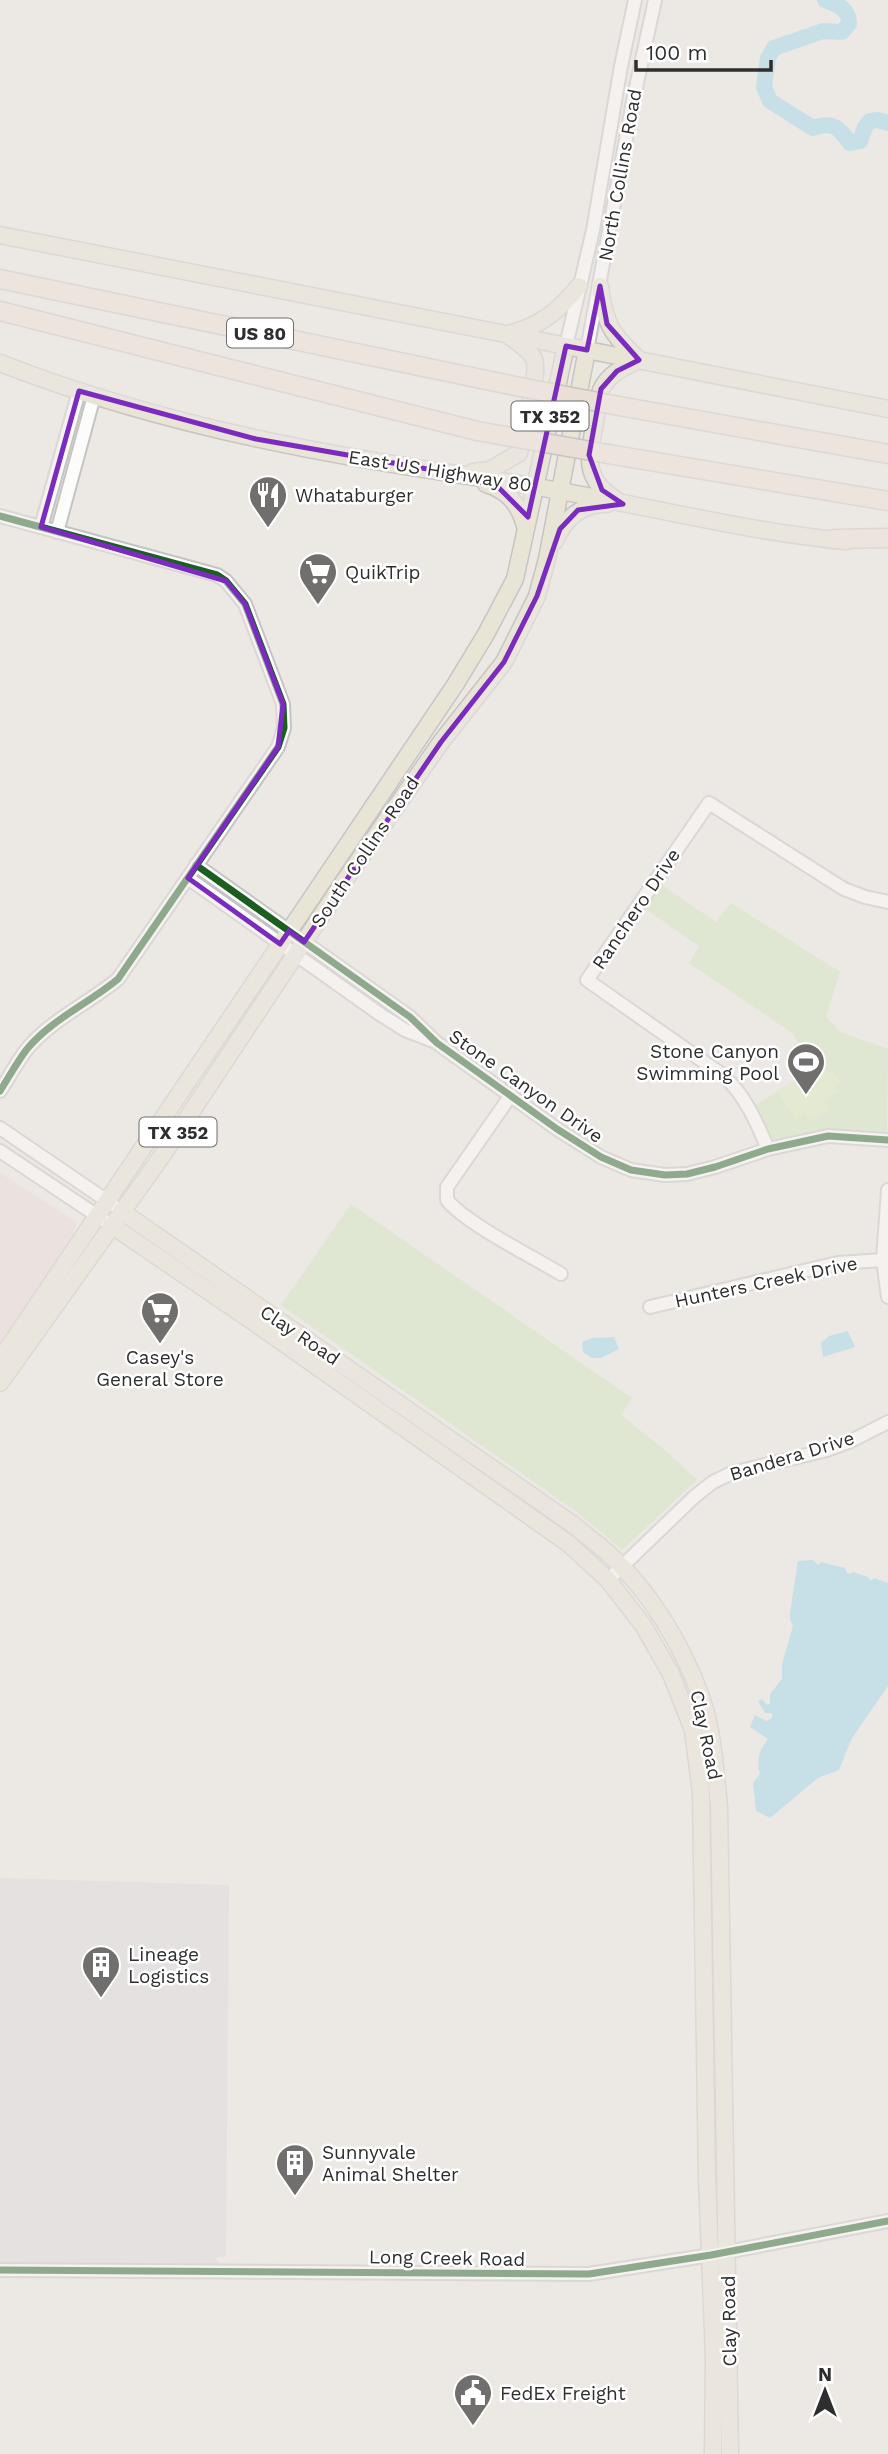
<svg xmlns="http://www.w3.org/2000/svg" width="888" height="2454" font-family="'Work Sans',sans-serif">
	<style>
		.industrial { fill: #dcd9db }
		.medical { fill: #e9dcdb }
		.green { fill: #cee6be }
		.pitch { fill: #d9eabb }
		.water { fill: #99d6ec }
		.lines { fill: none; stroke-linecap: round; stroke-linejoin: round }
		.river { stroke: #99d6ec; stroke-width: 16 }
		.minor-casing { stroke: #c5c4c5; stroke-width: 16 }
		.major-casing { stroke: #c6c5c4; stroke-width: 19 }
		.highway-casing { stroke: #c6c5c4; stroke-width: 21 }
		.minor { stroke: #fcfcfb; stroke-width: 12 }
		.major { stroke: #e8e4d6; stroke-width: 16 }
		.highway { stroke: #eadfd6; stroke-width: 18 }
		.highway-bridge-casing { stroke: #c6c5c4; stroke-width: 21; stroke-linecap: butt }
		.highway-bridge { stroke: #eadfd6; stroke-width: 18 }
		.cycleway-casing { stroke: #fff; stroke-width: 11 }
		.cycleway { stroke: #1b5e20; stroke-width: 7 }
		.marked { fill: none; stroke: #7b2cbf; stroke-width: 5; stroke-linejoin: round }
		.labels { text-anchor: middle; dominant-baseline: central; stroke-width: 5; stroke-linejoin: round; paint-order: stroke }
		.shield { fill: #fff; stroke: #6d6d6d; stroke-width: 2 }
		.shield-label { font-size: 18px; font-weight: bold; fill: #2e2e2e }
		.street-label { font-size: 19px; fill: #2e2e2e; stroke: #fff }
		.poi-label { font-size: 19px; fill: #2e2e2e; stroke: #fff; text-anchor: start }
	</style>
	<rect width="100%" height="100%" fill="#ece8e4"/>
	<path class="industrial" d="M0 1878 229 1885 226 2256 214 2258 225 2267H0Z"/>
	<path class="medical" d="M0 1173 77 1222 72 1236 0 1344Z"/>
	<g class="green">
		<path d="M660 884 716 922 731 903 840 972 826 1016 840 1032 888 1049 887 1131 829 1129 776 1140 770 1137 754 1106 815 1068 792 1033 689 963 699 946 644 908Z"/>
		<path d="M351 1204 632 1398 621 1415 664 1449 697 1480 622 1550 577 1512 281 1305Z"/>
	</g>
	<path class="pitch" d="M823 1064 829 1074 833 1071 841 1083 835 1087 838 1092 826 1100 830 1109 810 1121 805 1114 795 1120 778 1092Z"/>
	<g class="water">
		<path d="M848 1331 855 1347 823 1357 821 1343 829 1336Z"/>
		<path d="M614 1337 619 1349 601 1358H592L583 1352 582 1342 592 1338Z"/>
		<path d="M813 1560 818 1565 821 1562 845 1568 847 1573 850 1574 853 1572 868 1577 871 1581 874 1578 888 1583V1686L852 1738 839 1770 818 1778 770 1818 756 1811 753 1783 760 1774C756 1759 759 1751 768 1739L750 1727 755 1715 767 1721 772 1718V1713H765L758 1701 762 1699 767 1705 770 1704V1694L782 1679V1664L793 1626 790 1619V1613L798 1561Z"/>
	</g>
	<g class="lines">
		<path class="river" d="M825 0C838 5 849 8 849 24L842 32 823 31 774 48 768 58 764 87 770 101 813 128C833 121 838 127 850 143L860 141 865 127 870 121 878 120 888 123"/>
		<defs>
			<g id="minor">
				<path d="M566 346 593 230 621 66 635 0"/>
				<path d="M587 350 633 101 655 0"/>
				<path d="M0 516 217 575 226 581 245 604 283 704 284 728 278 747 118 979C89 1003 51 1020 27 1049 17 1062 9 1077 0 1091"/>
				<path d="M41 527 79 391"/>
				<path d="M57 532 94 396"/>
				<path d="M196 865 410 1017 437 1043 557 1129 601 1157 631 1170 665 1175 687 1174 715 1167 768 1149 828 1136 888 1140"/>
				<path d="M188 878 381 1015 405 1030 433 1041"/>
				<path d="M511 1095 447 1187V1200C465 1223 533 1257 561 1274"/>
				<path d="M0 1128 113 1205"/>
				<path d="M768 1149C756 1121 746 1097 724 1076L587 980 709 803 844 889 865 897 888 902"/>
				<path d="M0 1151 105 1221"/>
				<path d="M888 1190 883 1260 888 1297"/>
				<path d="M650 1307 838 1263 883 1260"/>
				<path d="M608 1580 694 1497 713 1482 732 1473 827 1450 851 1441 888 1422"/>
				<path d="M0 2270 589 2274 711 2255 888 2221"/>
			</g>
			<g id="major">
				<path d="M0 235 888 409"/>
				<path d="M600 286C604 323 612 335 639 360"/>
				<path d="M509 334C540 326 559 311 579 286"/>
				<path d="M0 363C118 409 244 439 369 460 425 470 481 477 537 487 640 504 741 531 846 541"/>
				<path d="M473 472 490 470 519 453C523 435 540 374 534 359 530 350 517 342 509 336"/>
				<path d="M486 484C508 491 519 504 525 526"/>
				<path d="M615 499C582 478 589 455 595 422 597 412 597 399 601 390 608 374 624 367 639 360"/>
				<path d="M555 541C564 519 582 503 607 504"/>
				<path d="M121 1211 571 1523C583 1533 597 1543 609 1554 649 1590 681 1643 700 1694 713 1728 715 1769 719 1806L730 2454"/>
				<path d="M111 1225 255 1323 569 1544 608 1580 643 1625 671 1674 693 1730 701 1793 707 2177 714 2359 713 2454"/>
				<path d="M0 1360 455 685 486 634 515 579 566 346"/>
				<path d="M0 1383 164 1153 347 877 441 742 504 662 537 596 547 559 587 350"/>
			</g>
			<g id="highway">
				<path d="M0 279 520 387"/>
				<path d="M0 311 477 431"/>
				<path d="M619 406 888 454"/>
				<path d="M608 454 888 501"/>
				<path d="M834 539 888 538"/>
			</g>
		</defs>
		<use href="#minor" class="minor-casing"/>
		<use href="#major" class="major-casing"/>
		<use href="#highway" class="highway-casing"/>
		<use href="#minor" class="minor"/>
		<use href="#major" class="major"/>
		<use href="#highway" class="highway"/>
		<defs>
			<g id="highway-bridge">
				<path d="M520 387 619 406"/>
				<path d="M477 431 608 454"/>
			</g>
		</defs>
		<use href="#highway-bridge" class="highway-bridge-casing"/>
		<use href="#highway-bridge" class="highway-bridge"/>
		<defs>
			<g id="cycleway">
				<path d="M0 516 217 575 226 581 245 604 283 704 284 728 278 747 118 979C89 1003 51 1020 27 1049 17 1062 9 1077 0 1091"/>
				<path d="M196 865 410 1017 437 1043 557 1129 601 1157 631 1170 665 1175 687 1174 715 1167 768 1149 828 1136 888 1140"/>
				<path d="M0 2270 589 2274 711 2255 888 2221"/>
			</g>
		</defs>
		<use href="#cycleway" class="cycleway-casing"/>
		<use href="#cycleway" class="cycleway"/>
	</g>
	<path d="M0 0H888V2454H0ZM600 286 607 324 639 360 617 371 601 389 589 455 602 490 623 504 578 510 560 529 537 596 504 662 441 742 304 942 289 931 280 944 188 878 278 747 283 704 245 604 226 581 41 527 79 391 256 439 456 474 499 488 528 517 566 346 587 350Z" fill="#ece8e4" fill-opacity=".55" fill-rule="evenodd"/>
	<path class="marked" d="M600 286 607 324 639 360 617 371 601 389 589 455 602 490 623 504 578 510 560 529 537 596 504 662 441 742 304 942 289 931 280 944 188 878 278 747 283 704 245 604 226 581 41 527 79 391 256 439 456 474 499 488 528 517 566 346 587 350Z"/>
	<defs>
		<symbol id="restaurant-pin" viewBox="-11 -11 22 30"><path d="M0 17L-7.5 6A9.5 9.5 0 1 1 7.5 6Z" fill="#706f6e" stroke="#fff"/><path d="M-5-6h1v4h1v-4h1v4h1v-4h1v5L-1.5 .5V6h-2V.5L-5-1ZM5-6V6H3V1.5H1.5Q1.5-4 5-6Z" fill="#fff"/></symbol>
		<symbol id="supermarket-pin" viewBox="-11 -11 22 30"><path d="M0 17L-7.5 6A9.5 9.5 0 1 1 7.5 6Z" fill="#706f6e" stroke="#fff"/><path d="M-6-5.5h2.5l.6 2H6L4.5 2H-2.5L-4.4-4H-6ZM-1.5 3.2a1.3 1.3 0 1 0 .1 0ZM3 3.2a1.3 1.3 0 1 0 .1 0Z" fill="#fff"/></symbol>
		<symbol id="stadium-pin" viewBox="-11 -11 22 30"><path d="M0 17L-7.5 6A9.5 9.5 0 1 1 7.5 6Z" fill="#706f6e" stroke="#fff"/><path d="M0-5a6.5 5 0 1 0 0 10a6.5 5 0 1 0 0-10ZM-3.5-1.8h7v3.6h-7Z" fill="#fff"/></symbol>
		<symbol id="building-pin" viewBox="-11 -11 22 30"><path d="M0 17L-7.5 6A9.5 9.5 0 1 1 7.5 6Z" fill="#706f6e" stroke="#fff"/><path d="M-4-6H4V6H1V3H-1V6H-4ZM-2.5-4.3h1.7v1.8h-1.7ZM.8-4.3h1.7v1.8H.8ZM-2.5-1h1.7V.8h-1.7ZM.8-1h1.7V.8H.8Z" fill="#fff"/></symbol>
		<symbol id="civic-pin" viewBox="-11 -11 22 30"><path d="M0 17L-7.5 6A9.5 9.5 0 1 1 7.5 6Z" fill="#706f6e" stroke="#fff"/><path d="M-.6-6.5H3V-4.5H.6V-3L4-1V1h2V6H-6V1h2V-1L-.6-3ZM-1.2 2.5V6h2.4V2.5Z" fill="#fff"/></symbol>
	</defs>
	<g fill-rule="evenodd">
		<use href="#restaurant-pin" x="246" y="473" width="44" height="60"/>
		<use href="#supermarket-pin" x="296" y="550" width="44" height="60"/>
		<use href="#stadium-pin" x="784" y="1040" width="44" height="60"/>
		<use href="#supermarket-pin" x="138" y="1289" width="44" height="60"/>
		<use href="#building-pin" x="79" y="1943" width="44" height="60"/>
		<use href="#building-pin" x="273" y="2141" width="44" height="60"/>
		<use href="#civic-pin" x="451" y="2371" width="44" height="60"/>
	</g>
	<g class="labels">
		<g class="shield">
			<rect x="227" y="318.5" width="66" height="29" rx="5"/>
			<rect x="511.5" y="401.5" width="77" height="29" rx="5"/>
			<rect x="139.5" y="1117.5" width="77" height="29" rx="5"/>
		</g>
		<g class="shield-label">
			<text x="260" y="333">US 80</text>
			<text x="550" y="416">TX 352</text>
			<text x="178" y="1132">TX 352</text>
		</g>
		<g class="street-label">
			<text transform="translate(620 175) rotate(-80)">North Collins Road</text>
			<text transform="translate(440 471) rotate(9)">East US Highway 80</text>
			<text transform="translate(365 852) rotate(-56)">South Collins Road</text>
			<text transform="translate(636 909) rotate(-56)">Ranchero Drive</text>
			<text transform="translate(526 1086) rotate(35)">Stone Canyon Drive</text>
			<text transform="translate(766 1282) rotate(-12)">Hunters Creek Drive</text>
			<text transform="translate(300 1335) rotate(34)">Clay Road</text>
			<text transform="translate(792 1456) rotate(-17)">Bandera Drive</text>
			<text transform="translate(706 1735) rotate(78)">Clay Road</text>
			<text transform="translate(447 2258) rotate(1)">Long Creek Road</text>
			<text transform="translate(729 2321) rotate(-91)">Clay Road</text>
		</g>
		<g class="poi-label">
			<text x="295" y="495">Whataburger</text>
			<text x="345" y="572">QuikTrip</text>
			<text x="779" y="1051" text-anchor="end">Stone Canyon<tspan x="779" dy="22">Swimming Pool</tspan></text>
			<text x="160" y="1357" text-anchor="middle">Casey's<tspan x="160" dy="22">General Store</tspan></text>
			<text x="128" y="1954">Lineage<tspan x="128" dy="22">Logistics</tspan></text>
			<text x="322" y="2152">Sunnyvale<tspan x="322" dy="22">Animal Shelter</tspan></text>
			<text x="500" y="2393">FedEx Freight</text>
		</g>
	</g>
	<g transform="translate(825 2391)" stroke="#ffffff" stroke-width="5" paint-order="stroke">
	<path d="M0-5L12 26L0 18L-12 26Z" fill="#2e2e2e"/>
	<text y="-10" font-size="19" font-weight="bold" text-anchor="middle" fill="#2e2e2e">N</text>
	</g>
	<path d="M636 60v10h135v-10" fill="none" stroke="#2e2e2e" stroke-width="3.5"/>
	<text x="646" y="60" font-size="21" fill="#2e2e2e" stroke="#ffffff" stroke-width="5" paint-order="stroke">100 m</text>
</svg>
